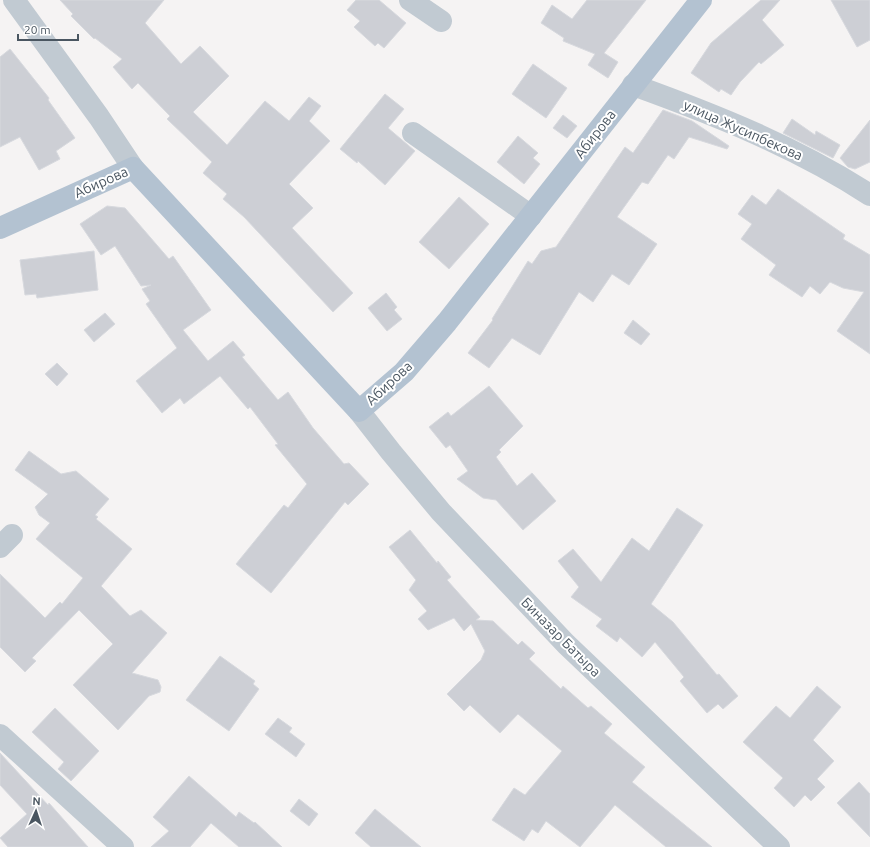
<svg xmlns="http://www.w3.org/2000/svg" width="870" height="847" font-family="Ubuntu,sans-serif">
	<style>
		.building { fill: #cdcfd5; stroke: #d7d9de }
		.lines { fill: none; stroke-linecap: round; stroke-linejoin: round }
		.minor { stroke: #c1cad2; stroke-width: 22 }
		.major { stroke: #b3c2d1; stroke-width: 22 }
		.labels { text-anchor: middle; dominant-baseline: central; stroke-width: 4; stroke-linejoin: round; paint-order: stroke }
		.street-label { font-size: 14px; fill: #4a5661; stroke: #fff }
	</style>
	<rect width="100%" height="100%" fill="#f5f3f3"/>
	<g class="building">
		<path d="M60 0H164L145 23 181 64 200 46 229 76 193 112 227 145 265 101 289 121 309 97 321 106 309 121 330 141 289 184 313 208 292 228 353 293 333 312 244 217 223 199 227 194 203 173 212 162 167 119 170 116 138 83 132 89 113 67 122 59 95 38 94 39 71 16 73 14Z"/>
		<path d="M356 0H379L406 23 384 48 378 43 375 46 354 27 360 21 347 10Z"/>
		<path d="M587 0H646L604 53 618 62 608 78 588 65 595 54 563 41 564 38 541 23 552 5 572 19Z"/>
		<path d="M761 0H780L762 20 784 45 761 64 759 62 740 82 731 95 721 89 719 92 691 73 711 43Z"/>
		<path d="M831 0H870V40L857 47Z"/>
		<path d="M10 49 49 98 48 100 75 138 56 151 60 159 39 170 20 137 0 147V57Z"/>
		<path d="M533 64 567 88 546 118 512 94Z"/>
		<path d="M385 94 404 109 388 128 415 151 385 185 358 161 357 163 340 149Z"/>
		<path d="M663 110 692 121 729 146 727 149 689 137 674 159 668 155 648 184 642 182 617 217 657 244 629 285 612 274 593 302 579 292 540 355 512 338 489 368 468 353 493 320 492 319 528 261 532 264 541 251 556 247 625 147 633 153Z"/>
		<path d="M563 115 577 126 567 138 553 128Z"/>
		<path d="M792 119 815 135 816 131 840 145 833 158 783 133Z"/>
		<path d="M870 120V162L855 169 848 167 840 158Z"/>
		<path d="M518 136 538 153 533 158 540 164 524 184 497 162Z"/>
		<path d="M778 189 845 235 843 239 870 255V354L837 331 864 292 843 288 830 282 820 294 810 286 802 297 769 275 776 265 741 239 752 224 738 214 752 195 766 205Z"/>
		<path d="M459 197 489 224 449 269 419 242Z"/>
		<path d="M107 206 125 208 169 259 173 256 211 310 183 330 208 361 233 341 245 355 242 357 278 400 288 392 313 428 344 464 349 463 369 484 348 505 345 502 271 593 236 564 284 505 288 508 307 484 275 445 278 444 250 407 248 409 220 376 184 404 180 398 162 413 136 381 177 348 146 304 150 301 142 289 151 285 141 286 115 246 101 255 80 224Z"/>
		<path d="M94 251 98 290 37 298 36 294 25 295 20 260Z"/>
		<path d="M386 293 397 307 394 310 402 319 387 331 368 308Z"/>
		<path d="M105 313 115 324 94 342 84 330Z"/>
		<path d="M633 320 650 334 641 345 624 333Z"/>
		<path d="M57 363 68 374 57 386 45 374Z"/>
		<path d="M489 386 523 426 499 450 501 452 496 457 517 486 532 473 556 501 523 530 496 500 483 498 457 479 468 471 450 445 446 448 429 427 448 412 451 416Z"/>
		<path d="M29 451 61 474 76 471 109 499 95 515 98 517 96 519 132 549 101 586 130 616 141 610 167 633 132 673 158 680 161 687 160 692 149 696 118 730 73 685 113 644 79 610 32 658 36 661 25 672 0 647V574L45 618 60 602 62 604 83 578 36 539 50 523 39 515 35 507 48 494 15 470Z"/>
		<path d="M677 508 703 525 651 604 673 622 717 675 719 674 738 696 723 709 718 704 707 713 680 681 684 677 655 642 642 657 620 637 617 642 596 626 602 619 571 597 579 587 558 561 573 549 601 582 632 538 649 551Z"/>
		<path d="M410 530 437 563 438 561 451 577 447 580 480 617 476 620 493 621 518 645 522 641 535 653 529 659 561 689 563 686 588 708 591 706 612 724 604 733 645 767 632 782 712 847H666L615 805 580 847 546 821 538 833 532 829 524 841 492 820 514 788 525 795 562 751 518 714 500 733 470 705 464 711 447 694 481 660 485 651 471 624 464 631 454 618 428 630 418 619 427 611 409 590 416 580 389 547Z"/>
		<path d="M220 656 255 681 253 684 259 689 229 731 186 700Z"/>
		<path d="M817 686 841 707 813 740 834 761 817 779 825 787 811 801 805 795 794 807 774 788 783 778 743 742 776 706 790 718Z"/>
		<path d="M55 708 99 751 71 781 58 769 64 762 32 732Z"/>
		<path d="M278 718 292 728 289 732 305 744 296 757 265 734Z"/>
		<path d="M0 753 48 805 49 803 88 847H8L0 838 27 814 0 785Z"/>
		<path d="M189 776 236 817 239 812 254 823 255 822 282 847H239L211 823 190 847H151L169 831 153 817Z"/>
		<path d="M859 782 870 794V837L837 803Z"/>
		<path d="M299 799 318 814 309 826 290 811Z"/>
		<path d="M375 809 421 847H371L355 833Z"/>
	</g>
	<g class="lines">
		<g class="minor">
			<path d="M14 0 99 117 133 168"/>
			<path d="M410 0 441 21"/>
			<path d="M633 85C716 115 796 147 870 195"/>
			<path d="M413 133 531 216"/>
			<path d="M359 411 391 452 441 512 566 644 779 847"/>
			<path d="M0 547 12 535"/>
			<path d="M0 735 123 847"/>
		</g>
		<path class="major" d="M0 228 133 168 359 411 404 372 447 322 701 0"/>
	</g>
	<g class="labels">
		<g class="street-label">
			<text transform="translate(743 130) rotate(24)">улица Жусипбекова</text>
			<text transform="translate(595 134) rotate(-52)">Абирова</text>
			<text transform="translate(101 182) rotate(-24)">Абирова</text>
			<text transform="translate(389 383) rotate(-43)">Абирова</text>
			<text transform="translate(561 637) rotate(45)">Биназар Батыра</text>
		</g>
	</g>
	<g transform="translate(36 811) rotate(3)" stroke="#ffffff" stroke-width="3" paint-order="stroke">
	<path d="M0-3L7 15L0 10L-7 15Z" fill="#4a5661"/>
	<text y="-6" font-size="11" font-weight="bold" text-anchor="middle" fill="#4a5661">N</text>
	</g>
	<path d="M18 34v6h60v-6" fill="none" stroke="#4a5661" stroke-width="2"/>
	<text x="24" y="34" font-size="12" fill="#4a5661" stroke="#ffffff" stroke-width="3" paint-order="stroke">20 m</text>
</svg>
